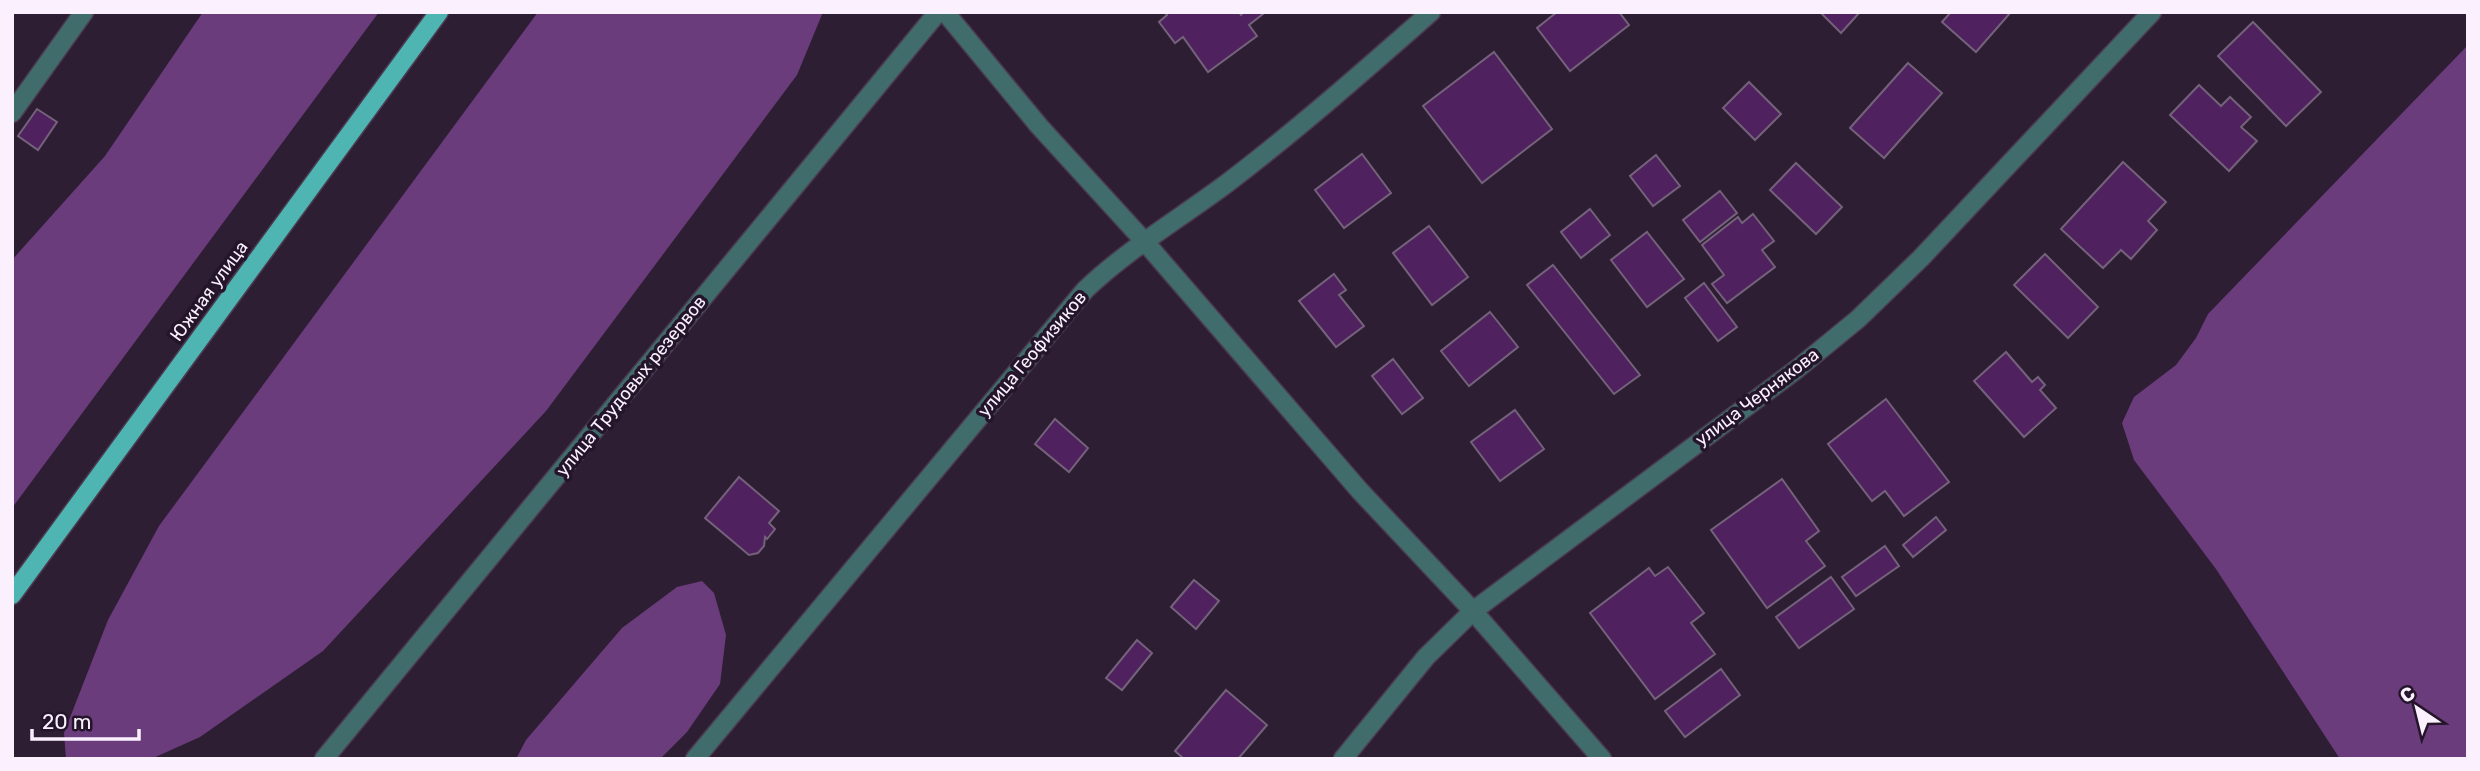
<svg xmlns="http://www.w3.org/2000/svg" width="2480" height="771" font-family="Rubik,sans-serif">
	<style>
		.forest { fill: #6b3c7b }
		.building { fill: #4f215e; stroke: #74627b; stroke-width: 2 }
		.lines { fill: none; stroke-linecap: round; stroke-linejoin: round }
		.minor-casing { stroke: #4b3b50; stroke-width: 21 }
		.major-casing { stroke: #4b3b50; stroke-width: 21 }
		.minor { stroke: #406d6b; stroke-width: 18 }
		.major { stroke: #4eb5b2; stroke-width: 18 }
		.labels { text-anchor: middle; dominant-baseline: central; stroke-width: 7; stroke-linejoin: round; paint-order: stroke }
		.street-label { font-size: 18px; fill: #faf0fe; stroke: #24152a }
	</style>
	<rect width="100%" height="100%" fill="#2e1e34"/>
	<g class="forest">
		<path d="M203 12H379L12 508V260L105 156Z"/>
		<path d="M538 12H823L797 75 546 411 323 651 200 737 151 759H66L64 733 108 620 159 526Z"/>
		<path d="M2468 45V759H2340L2216 569 2134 460 2122 423 2134 397 2176 365 2196 338 2208 314Z"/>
		<path d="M702 581 714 593 726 635 720 684 687 732 660 759H516L526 740 622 628 677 587Z"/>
	</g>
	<g class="building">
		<path d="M1165 12H1239L1241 15 1244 12H1262L1263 14 1249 25 1257 36 1208 72 1183 37 1175 43 1159 22 1167 15Z"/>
		<path d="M1557 12H1619L1629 25 1570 71 1537 28Z"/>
		<path d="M1820 12H1860L1841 33Z"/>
		<path d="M1951 12H2011L1976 52 1942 22Z"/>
		<path d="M2253 22 2321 92 2286 126 2218 56Z"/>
		<path d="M1494 52 1552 129 1482 183 1423 106Z"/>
		<path d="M1908 63 1942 93 1884 158 1850 128Z"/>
		<path d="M1749 82 1781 114 1755 140 1723 108Z"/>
		<path d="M2199 85 2221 106 2230 97 2251 117 2241 127 2257 141 2229 171 2170 115Z"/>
		<path d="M37 109 57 122 38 150 18 136Z"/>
		<path d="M1362 154 1391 193 1344 228 1315 190Z"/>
		<path d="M1656 155 1680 186 1653 206 1630 176Z"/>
		<path d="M2123 162 2166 202 2148 221 2157 230 2131 259 2121 250 2103 268 2061 229Z"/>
		<path d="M1796 163 1842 207 1816 234 1770 190Z"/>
		<path d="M1720 191 1737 213 1700 242 1683 220Z"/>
		<path d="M1590 209 1610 235 1581 258 1561 232Z"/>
		<path d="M1753 214 1774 241 1762 250 1775 267 1727 303 1712 284 1724 275 1702 245 1738 217 1742 223Z"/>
		<path d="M1429 226 1468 277 1432 305 1393 253Z"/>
		<path d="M1647 232 1684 279 1647 307 1611 260Z"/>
		<path d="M2045 254 2098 307 2068 338 2014 285Z"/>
		<path d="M1553 265 1640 375 1614 394 1527 285Z"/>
		<path d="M1334 274 1346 290 1339 295 1364 326 1336 347 1299 301Z"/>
		<path d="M1704 283 1737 327 1718 341 1685 298Z"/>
		<path d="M1490 312 1518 347 1469 386 1441 351Z"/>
		<path d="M2006 352 2032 382 2038 377 2045 385 2040 390 2056 408 2024 437 1974 381Z"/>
		<path d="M1393 359 1423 398 1402 414 1372 376Z"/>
		<path d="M1886 399 1949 482 1904 516 1885 491 1872 501 1828 444Z"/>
		<path d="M1515 410 1544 449 1500 481 1471 442Z"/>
		<path d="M1055 419 1088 448 1069 472 1035 444Z"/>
		<path d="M739 477 779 511 769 523 775 529 767 539 765 537 764 546 758 553 749 555 705 518Z"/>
		<path d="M1782 479 1819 531 1806 541 1825 566 1767 608 1711 530Z"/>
		<path d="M1936 517 1946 530 1913 557 1903 545Z"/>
		<path d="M1885 546 1899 566 1856 596 1842 577Z"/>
		<path d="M1668 567 1704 613 1691 623 1715 654 1655 699 1590 613 1649 568 1655 576Z"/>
		<path d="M1831 577 1854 609 1799 648 1776 617Z"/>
		<path d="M1194 580 1219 601 1196 629 1171 607Z"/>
		<path d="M1137 640 1152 653 1122 690 1106 678Z"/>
		<path d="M1721 669 1740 695 1685 737 1665 711Z"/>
		<path d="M1226 690 1267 725 1238 759H1184L1175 751Z"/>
	</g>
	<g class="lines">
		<defs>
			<g id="minor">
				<path d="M945 12 1039 126 1145 242 1360 491 1473 611 1602 759"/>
				<path d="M12 113 84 12"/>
				<path d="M324 759 938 12"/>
				<path d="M695 759 1085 290C1128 249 1179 219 1226 184 1297 130 1364 71 1431 12"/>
				<path d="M1343 759 1426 657 1473 611 1797 369 1858 319 1921 258 2152 12"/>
			</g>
			<path id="major" d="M12 595 439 12"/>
		</defs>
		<use href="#minor" class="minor-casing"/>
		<use href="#major" class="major-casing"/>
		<use href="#minor" class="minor"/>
		<use href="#major" class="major"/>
	</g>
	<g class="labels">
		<g class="street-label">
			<text transform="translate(209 291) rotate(-54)">Южная улица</text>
			<text transform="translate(1032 354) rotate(-50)">улица Геофизиков</text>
			<text transform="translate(631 386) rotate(-51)">улица Трудовых резервов</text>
			<text transform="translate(1757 397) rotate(-37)">улица Чернякова</text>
		</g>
	</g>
	<rect width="2480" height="771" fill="none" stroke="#faf0fe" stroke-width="28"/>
	<g transform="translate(2417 708) rotate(325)" stroke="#24152a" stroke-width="5" paint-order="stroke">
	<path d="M0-5L12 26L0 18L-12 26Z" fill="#faf0fe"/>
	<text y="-10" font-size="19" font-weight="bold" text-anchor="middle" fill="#faf0fe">С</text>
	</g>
	<path d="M32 729v10h107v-10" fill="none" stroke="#faf0fe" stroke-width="3.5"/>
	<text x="42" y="729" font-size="21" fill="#faf0fe" stroke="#24152a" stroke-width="5" paint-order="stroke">20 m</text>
</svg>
